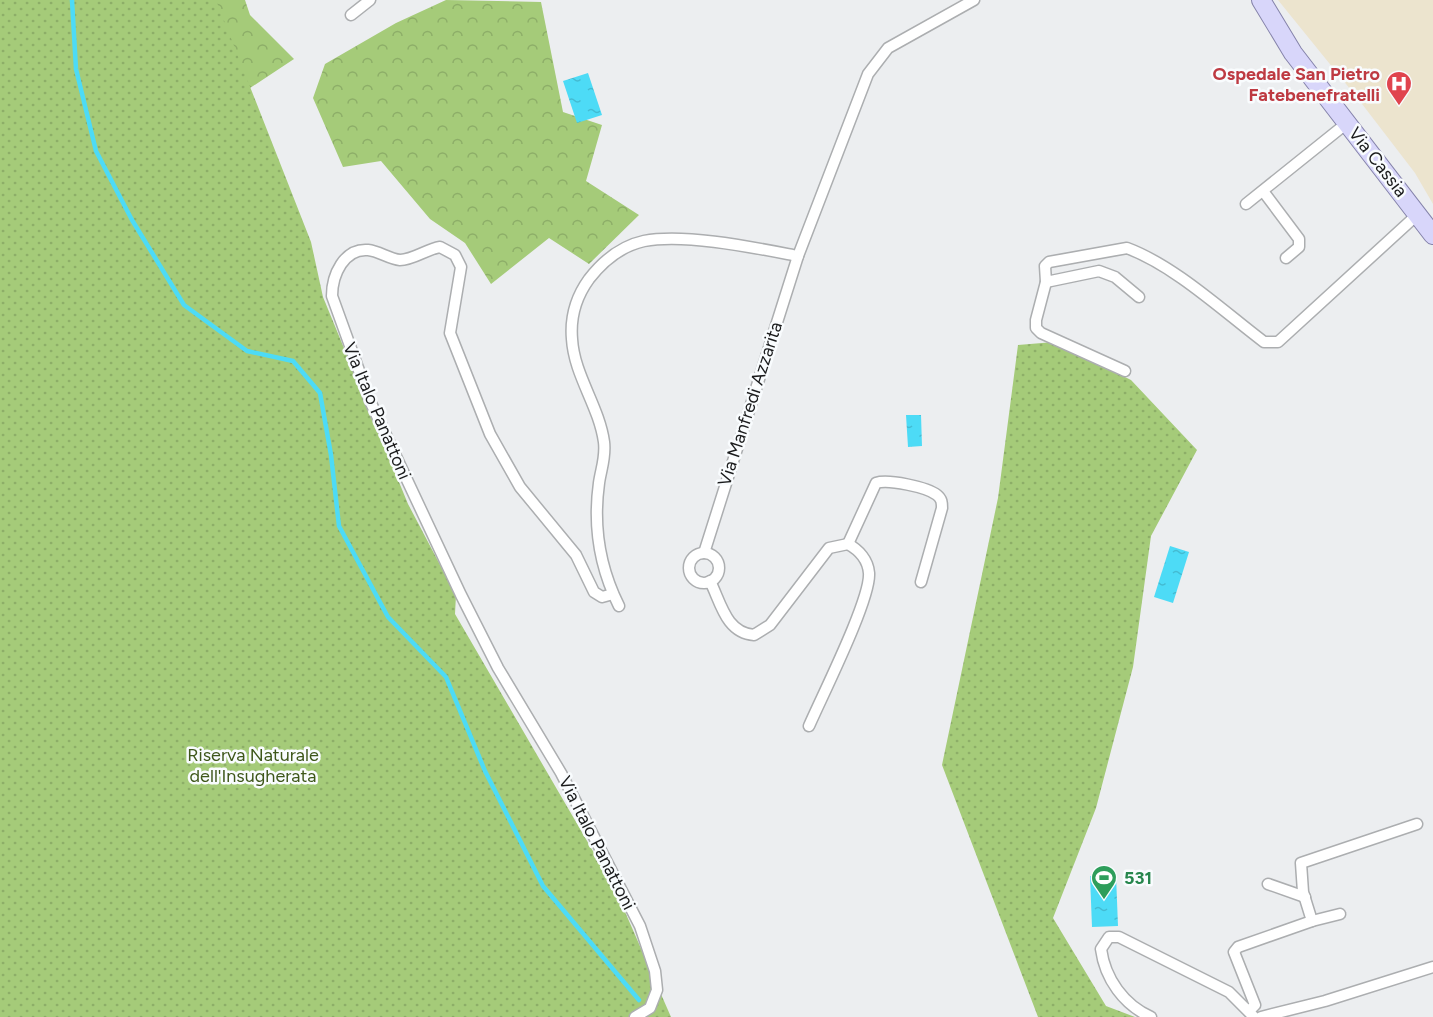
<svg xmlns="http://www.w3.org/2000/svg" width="1433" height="1017" font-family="Figtree,sans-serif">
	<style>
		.medical { fill: #ece4ce }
		.forest { fill: url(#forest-crowns) }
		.park { fill: url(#park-dots) }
		.water { fill: url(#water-ripples) }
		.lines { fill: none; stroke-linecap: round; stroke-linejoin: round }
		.stream { stroke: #4ddbf6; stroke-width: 4.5 }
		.street-casing { stroke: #acaeb0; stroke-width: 13 }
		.primary-casing { stroke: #8583aa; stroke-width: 20 }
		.street { stroke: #fff; stroke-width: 10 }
		.primary { stroke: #d8d6fa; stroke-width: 18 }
		.labels { text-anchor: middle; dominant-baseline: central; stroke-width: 5; stroke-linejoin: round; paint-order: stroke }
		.health-label { font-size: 18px; font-weight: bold; fill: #be3a42; stroke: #f9fcfe; text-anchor: end }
		.street-label { font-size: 18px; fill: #1a1b1c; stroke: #f9fcfe }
		.park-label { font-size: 18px; fill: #3e571a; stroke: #f9fcfe }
		.leisure-label { font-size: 18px; font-weight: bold; fill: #27864d; stroke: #f9fcfe; text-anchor: start }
	</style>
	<defs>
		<pattern id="forest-crowns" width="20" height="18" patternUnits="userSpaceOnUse" patternTransform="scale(1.5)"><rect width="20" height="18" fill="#a5cb79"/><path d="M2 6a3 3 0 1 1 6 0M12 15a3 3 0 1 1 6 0" fill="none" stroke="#8dae68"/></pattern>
		<pattern id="park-dots" width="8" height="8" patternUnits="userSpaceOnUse" patternTransform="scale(1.5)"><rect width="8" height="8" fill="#a5cb79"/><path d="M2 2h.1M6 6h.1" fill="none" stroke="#8dae68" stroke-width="1.8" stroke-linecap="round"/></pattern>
		<pattern id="water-ripples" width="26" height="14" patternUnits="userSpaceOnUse" patternTransform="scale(1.5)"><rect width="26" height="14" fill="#4ddbf6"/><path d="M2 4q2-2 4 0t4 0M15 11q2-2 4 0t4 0" fill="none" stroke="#43bbd2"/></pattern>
	</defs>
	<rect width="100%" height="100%" fill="#eceef0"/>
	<path class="medical" d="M1278 0H1433V204L1415 173 1359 100Z"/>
	<g class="forest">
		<path d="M141 0H245L250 15 294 59 247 90Z"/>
		<path d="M446 0 541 2 563 112 602 125 586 181 639 215 589 264 549 238 491 284 465 243 430 219 381 161 343 167 313 98 325 64 396 23Z"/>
	</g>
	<g class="park">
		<path d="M0 0H216L311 242 323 297 408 504 456 595 455 614 615 889 671 1017H0Z"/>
		<path d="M1054 342 1131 380 1197 450 1151 536 1133 667 1096 808 1053 918 1106 1006 1135 1017H1038L942 765 998 498 1018 345Z"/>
	</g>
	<g class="water">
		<path d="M588 73 602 115 577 123 563 81Z"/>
		<path d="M906 415H921L922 446 908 447Z"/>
		<path d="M1170 546 1189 552 1173 603 1154 597Z"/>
		<path d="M1116 875 1118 926 1092 927 1090 876Z"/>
	</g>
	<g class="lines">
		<path class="stream" d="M72 0 76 69 96 151 132 220 184 305 247 351 293 361 320 393 331 455 339 526 388 617 446 677 485 771 543 886 639 1000"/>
		<defs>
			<g id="street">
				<path d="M351 15 370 0"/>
				<path d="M1263 191 1299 239V247L1286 258"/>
				<path d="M1246 204 1347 123"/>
				<path d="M1046 282 1036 320V328L1041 333 1125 371"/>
				<path d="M1139 297 1115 277 1099 271 1046 282 1045 266 1049 262 1127 248C1175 266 1223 311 1264 342H1278L1418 214"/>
				<path d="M848 544 876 483C888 479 927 487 937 495 942 499 942 503 942 508L921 582"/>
				<path d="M704 553 798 256 868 74 888 48 974 0"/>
				<circle cx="704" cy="568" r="15"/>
				<path d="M710 581C721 603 726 633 754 635L770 625 829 548 848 544C859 550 868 560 869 573 871 599 822 696 809 726"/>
				<path d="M613 594 602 597 594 592 576 555 520 487 490 434 450 333 461 267 455 255 440 247C427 249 413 260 400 260 389 259 379 251 368 250 344 248 332 275 332 296L370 401 461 595 498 668 561 773 640 926 655 971 657 990 650 1008 635 1017"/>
				<path d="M619 606C600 568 593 526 599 483 601 469 606 457 604 442 599 406 574 375 572 339 570 316 576 297 589 279 603 261 621 246 644 241 685 233 756 248 798 256"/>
				<path d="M1268 884 1305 897"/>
				<path d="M1312 921 1340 914"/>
				<path d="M1249 1011 1255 1005 1234 952 1238 947 1312 921 1303 892 1301 863 1417 824"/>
				<path d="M1151 1017C1124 1005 1105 979 1101 949L1109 937H1119L1229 992 1254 1017"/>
				<path d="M1261 1017 1325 1001 1433 967"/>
			</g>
			<path id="primary" d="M1261 0 1293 53 1433 235"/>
		</defs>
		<use href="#street" class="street-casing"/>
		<use href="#primary" class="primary-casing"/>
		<use href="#street" class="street"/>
		<use href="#primary" class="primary"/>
	</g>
	<defs>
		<symbol id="hospital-pin" viewBox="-11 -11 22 30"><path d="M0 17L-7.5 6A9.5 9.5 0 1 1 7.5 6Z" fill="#e0444e" stroke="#f9fcfe"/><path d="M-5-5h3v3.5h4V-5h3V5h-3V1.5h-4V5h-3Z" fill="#fff"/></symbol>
		<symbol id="stadium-pin" viewBox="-11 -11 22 30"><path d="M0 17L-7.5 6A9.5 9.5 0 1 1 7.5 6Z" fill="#2e9e5b" stroke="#f9fcfe"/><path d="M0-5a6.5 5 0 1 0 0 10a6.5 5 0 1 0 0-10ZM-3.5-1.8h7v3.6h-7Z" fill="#fff"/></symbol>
	</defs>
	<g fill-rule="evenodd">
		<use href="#hospital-pin" x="1384" y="69" width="30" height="40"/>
		<use href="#stadium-pin" x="1089" y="863" width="30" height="40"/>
	</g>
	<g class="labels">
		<g class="health-label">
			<text x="1380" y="74">Ospedale San Pietro<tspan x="1380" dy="21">Fatebenefratelli</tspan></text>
		</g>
		<g class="street-label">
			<text transform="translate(1378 162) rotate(52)">Via Cassia</text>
			<text transform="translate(750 404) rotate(-72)">Via Manfredi Azzarita</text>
			<text transform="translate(377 411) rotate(67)">Via Italo Panattoni</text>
			<text transform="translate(597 843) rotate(63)">Via Italo Panattoni</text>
		</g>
		<g class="park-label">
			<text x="253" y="755">Riserva Naturale<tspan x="253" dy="21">dell'Insugherata</tspan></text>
		</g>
		<g class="leisure-label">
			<text x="1124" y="878">531</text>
		</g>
	</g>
</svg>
